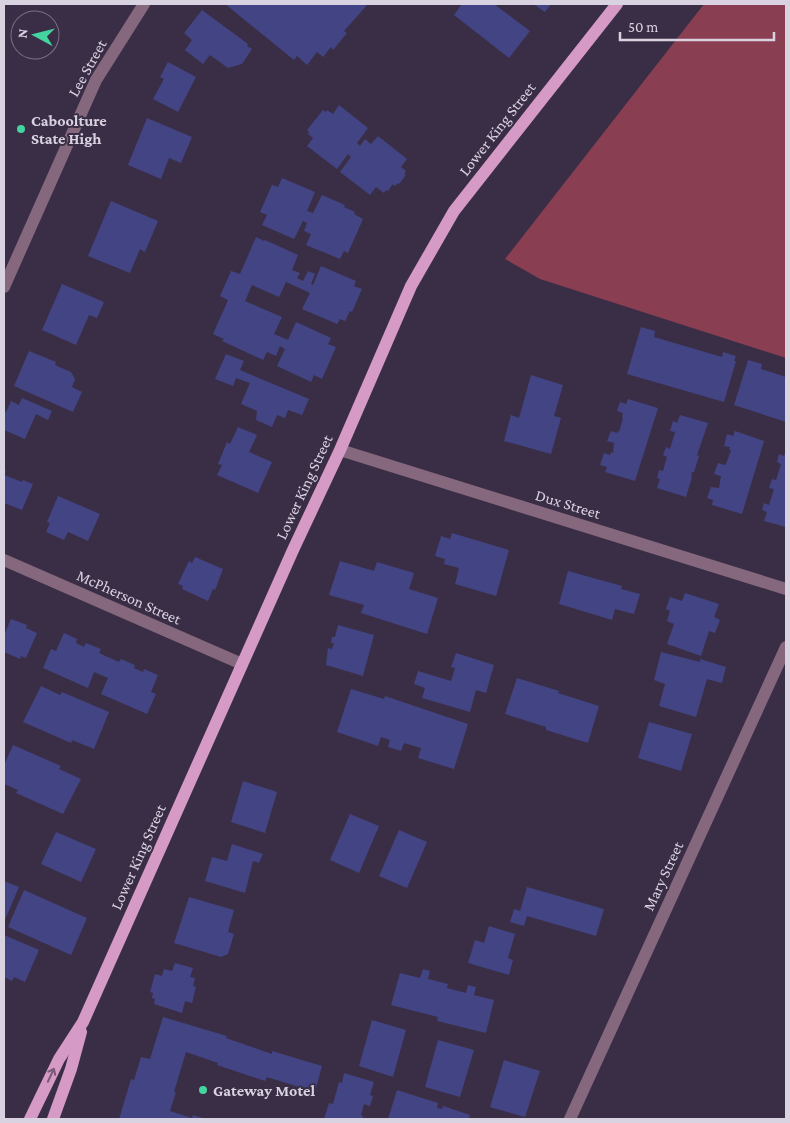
<svg xmlns="http://www.w3.org/2000/svg" width="790" height="1123" font-family="'Crimson Pro',serif">
	<style>
		.green { fill: #893e51 }
		.building { fill: #424484 }
		.lines { fill: none; stroke-linecap: round; stroke-linejoin: round }
		.minor { stroke: #85687d; stroke-width: 12 }
		.major { stroke: #d59ac5; stroke-width: 12 }
		.oneway { stroke: #785979 }
		.poi-dot { fill: #43d4a0; stroke: #3a2e46; stroke-width: 2 }
		.labels { text-anchor: middle; dominant-baseline: central; stroke-width: 4; stroke-linejoin: round; paint-order: stroke }
		.street-label { font-size: 16px; fill: #d9d2e1; stroke: #3a2e46 }
		.poi-label { font-size: 16px; font-weight: bold; fill: #d9d2e1; stroke: #3a2e46; text-anchor: start }
	</style>
	<rect width="100%" height="100%" fill="#3a2e46"/>
	<path class="green" d="M704 4H786V358L540 279 505 259Z"/>
	<g class="building">
		<path d="M225 4H368L344 31 347 33 333 50 331 47 323 57 317 52 307 65 297 56 294 60Z"/>
		<path d="M462 4H494L530 31 509 58 454 15Z"/>
		<path d="M533 4H551L545 12Z"/>
		<path d="M202 10 248 44 247 46 252 49 242 64 228 68 210 55 203 64 185 50 192 40 184 33Z"/>
		<path d="M168 62 196 77 178 112 153 99 164 79 160 77Z"/>
		<path d="M339 105 368 128 357 143 360 146 365 139 371 144 378 136 407 159 401 167 406 171 404 174 406 175 399 184 398 183 395 186 393 184 388 191 386 190 384 193 376 187 370 195 340 172 351 157 348 154 337 169 307 146 313 138 308 134 309 132 307 130 323 110 326 112 327 110 333 114Z"/>
		<path d="M147 118 192 137 181 163 169 158 161 179 128 165Z"/>
		<path d="M282 178 315 192 307 211 313 213 322 195 345 205 344 207 355 212 354 214 363 219 348 253 344 251 340 259 306 245 311 234 304 231 307 223 303 221 294 239 262 225 267 215 260 212 272 185 278 187Z"/>
		<path d="M111 201 158 221 145 252 140 249 130 273 88 256Z"/>
		<path d="M256 237 264 241 265 240 298 255 292 270 300 273 297 278 303 281 308 271 315 274 311 284 313 285 321 266 356 281 354 286 362 289 352 312 350 311 345 321 340 319 337 324 302 309 310 293 286 282 279 297 252 285 245 301 282 317 274 334 288 340 296 322 331 338 328 344 336 347 322 379 314 375 311 382 277 366 285 349 280 346 276 356 267 352 263 360 222 341 224 339 213 334 228 300 220 296 231 271 240 274Z"/>
		<path d="M62 284 104 302 97 318 89 315 76 345 42 330Z"/>
		<path d="M641 327 655 331 654 337 722 357 723 352 736 356 734 361H736L724 402 627 374Z"/>
		<path d="M29 351 56 362 55 365 71 372 75 379 72 387 82 392 73 412 14 386Z"/>
		<path d="M226 354 244 361 240 370 309 399 302 415 288 410 285 418 277 415 272 427 256 420 257 411 241 404 250 383 236 378 233 386 215 379Z"/>
		<path d="M748 360 762 364 761 369 786 377V422L734 405Z"/>
		<path d="M531 375 563 385 554 416 561 418 551 454 504 441 511 415 519 418Z"/>
		<path d="M22 398 52 411 48 420 36 414 25 439 4 430V411L6 412 11 401 19 405Z"/>
		<path d="M628 399 658 408 635 481 605 472 607 467 600 465 604 453 610 455 611 452 613 453 614 443 607 441 611 431 617 433V431L619 432 623 418 622 417 623 413 617 411 620 402 626 404Z"/>
		<path d="M680 415 708 423 697 455 699 456 694 472H692L691 477H692L686 497 657 488 660 479 657 478 659 470 663 471 667 457 663 455 666 447 670 449 675 432 670 431 673 421 677 423Z"/>
		<path d="M238 427 257 435 249 452 272 462 258 493 217 475 222 465 218 464 227 442 230 444Z"/>
		<path d="M735 431 764 441 742 514 712 505 713 500 707 498 711 487 719 488 721 476 714 474 718 463 724 465 726 464 731 450H729L730 447 724 446 727 434 733 436Z"/>
		<path d="M786 451V527L764 521 767 512 762 510 764 503 769 505 774 489 769 488 772 479 776 480 781 464 777 462 779 454 784 456Z"/>
		<path d="M4 470 6 471 4 475 22 482 23 480 33 484 22 510 4 503Z"/>
		<path d="M58 496 100 514 88 541 68 532 64 540 46 532 50 523 47 522Z"/>
		<path d="M452 533 509 550 496 596 455 584 459 568 444 564 445 559 435 556 441 536 450 539Z"/>
		<path d="M195 557 223 569 215 590 213 589 208 601 182 589 183 586 178 584 189 561 192 563Z"/>
		<path d="M340 561 374 571 377 562 414 573 409 589 438 598 427 634 361 613 364 605 329 595Z"/>
		<path d="M568 571 622 586 621 589 640 594 634 614 615 609 612 620 559 604Z"/>
		<path d="M685 593 719 604 714 617 720 620 715 633 709 631 701 656 667 644 674 624 667 621 670 611 666 609 670 597 682 601Z"/>
		<path d="M11 619 27 625 26 628 37 633 26 658 21 656 20 659 4 652V635Z"/>
		<path d="M338 625 374 635 363 676 326 665 328 648 332 649 334 643H331L332 637H335Z"/>
		<path d="M64 633 77 639 76 643 84 647 86 643 101 649 99 653 119 662 121 659 135 665 134 668 143 672 144 669 158 675 151 692 156 694 147 714 101 694 108 678 94 672 88 688 43 668 51 649 56 651Z"/>
		<path d="M661 652 700 662V659L726 667 722 683 707 679 696 717 659 706 665 684 654 680Z"/>
		<path d="M456 653 494 665 486 693 476 690 470 712 422 698 425 688 414 684 418 671 451 681 455 668 451 667Z"/>
		<path d="M517 678 559 691 558 693 599 706 588 743 546 730V727L505 714Z"/>
		<path d="M41 686 60 695 62 692 109 712 94 749 72 740 71 743 23 722Z"/>
		<path d="M351 689 384 699 385 696 468 724 454 769 418 758 421 748 404 743 401 751 388 747 390 740 381 737 378 746 337 732Z"/>
		<path d="M649 722 692 734 681 771 638 758Z"/>
		<path d="M13 745 61 766 59 769 81 779 63 814 16 793 18 790 4 784 5 765H4Z"/>
		<path d="M243 781 277 792 265 833 231 822Z"/>
		<path d="M350 814 379 826 359 873 330 860Z"/>
		<path d="M399 830 427 842 407 888 379 876Z"/>
		<path d="M56 832 96 849 81 882 41 864Z"/>
		<path d="M232 844 263 854 259 863 253 861 245 893 205 881 212 857 227 861Z"/>
		<path d="M4 881 19 887 4 922Z"/>
		<path d="M527 887 604 909 596 936 527 916 524 926 510 922 514 909 520 911Z"/>
		<path d="M24 890 87 918 71 955 8 927Z"/>
		<path d="M189 897 234 910 228 932 234 934 228 954 221 957 174 943Z"/>
		<path d="M489 926 515 934 508 958 513 960 509 975 468 963 475 940 484 943Z"/>
		<path d="M4 935 39 950 25 982 14 977 12 981 4 977Z"/>
		<path d="M175 963 193 968 190 977 195 978 193 986 196 987 192 1003 185 1001 182 1013 154 1004 155 999 152 998 153 993 150 992 155 974 162 976 164 969 172 971Z"/>
		<path d="M423 969 430 971 428 979 448 984 447 988 466 993 468 985 476 987 474 995 494 1000 486 1033 437 1021 438 1017 391 1005 400 973 420 978Z"/>
		<path d="M163 1017 227 1036 226 1038 272 1054V1051L322 1066 315 1092 267 1077 265 1081 217 1065 218 1063 186 1052 174 1092H176L170 1111 192 1118 193 1115 206 1119H119L131 1079 134 1080 141 1057 150 1059Z"/>
		<path d="M372 1020 406 1030 393 1077 359 1066Z"/>
		<path d="M438 1040 474 1050 460 1097 425 1087Z"/>
		<path d="M504 1060 540 1071 525 1117 490 1107Z"/>
		<path d="M344 1073 374 1082 370 1095 373 1096 370 1106 364 1104 361 1115 363 1116 362 1119H324L329 1103 333 1104 339 1082 342 1083Z"/>
		<path d="M397 1090 438 1103 437 1108 442 1109 443 1106 470 1115 469 1118 473 1119H388Z"/>
	</g>
	<g class="lines">
		<g class="minor">
			<path d="M4 287 96 80 144 4"/>
			<path d="M340 450 786 589"/>
			<path d="M4 560 242 664"/>
			<path d="M570 1119 786 647"/>
		</g>
		<g class="major">
			<path d="M30 1119 59 1059 83 1022 293 550 340 450 411 286 454 211 617 4"/>
			<path d="M53 1119 71 1069 81 1032"/>
		</g>
	</g>
	<defs><path id="oneway-shaft" d="M-6 0H5M1.5-3L5.5 0L1.5 3" fill="none" stroke-width="1.6" stroke-linecap="round" stroke-linejoin="round" transform="scale(1.25)"/></defs>
	<use class="oneway" href="#oneway-shaft" transform="translate(51 1075) rotate(-65)"/>
	<g class="poi-dot">
		<circle cx="21" cy="129" r="5"/>
		<circle cx="203" cy="1090" r="5"/>
	</g>
	<g class="labels">
		<g class="street-label">
			<text transform="translate(87 68) rotate(-61)">Lee Street</text>
			<text transform="translate(497 129) rotate(-52)">Lower King Street</text>
			<text transform="translate(304 487) rotate(-65)">Lower King Street</text>
			<text transform="translate(568 504) rotate(17)">Dux Street</text>
			<text transform="translate(129 597) rotate(24)">McPherson Street</text>
			<text transform="translate(138 857) rotate(-66)">Lower King Street</text>
			<text transform="translate(663 876) rotate(-65)">Mary Street</text>
		</g>
		<g class="poi-label">
			<text x="31" y="120">Caboolture<tspan x="31" dy="18">State High</tspan></text>
			<text x="213" y="1090">Gateway Motel</text>
		</g>
	</g>
	<rect width="790" height="1123" fill="none" stroke="#d9d2e1" stroke-width="10"/>
	<g transform="translate(35 35) rotate(277)"><circle r="24" fill="#3a2e46" stroke="#7a7084"/>
	<path d="M0-4L9 19L0 12L-9 19Z" fill="#43d4a0"/>
	<text y="-8" font-size="14" font-weight="bold" text-anchor="middle" fill="#d9d2e1">N</text>
	</g>
	<path d="M620 32v8h154v-8" fill="none" stroke="#d9d2e1" stroke-width="2.5"/>
	<text x="628" y="32" font-size="15" fill="#d9d2e1" stroke="#3a2e46" stroke-width="4" paint-order="stroke">50 m</text>
</svg>
